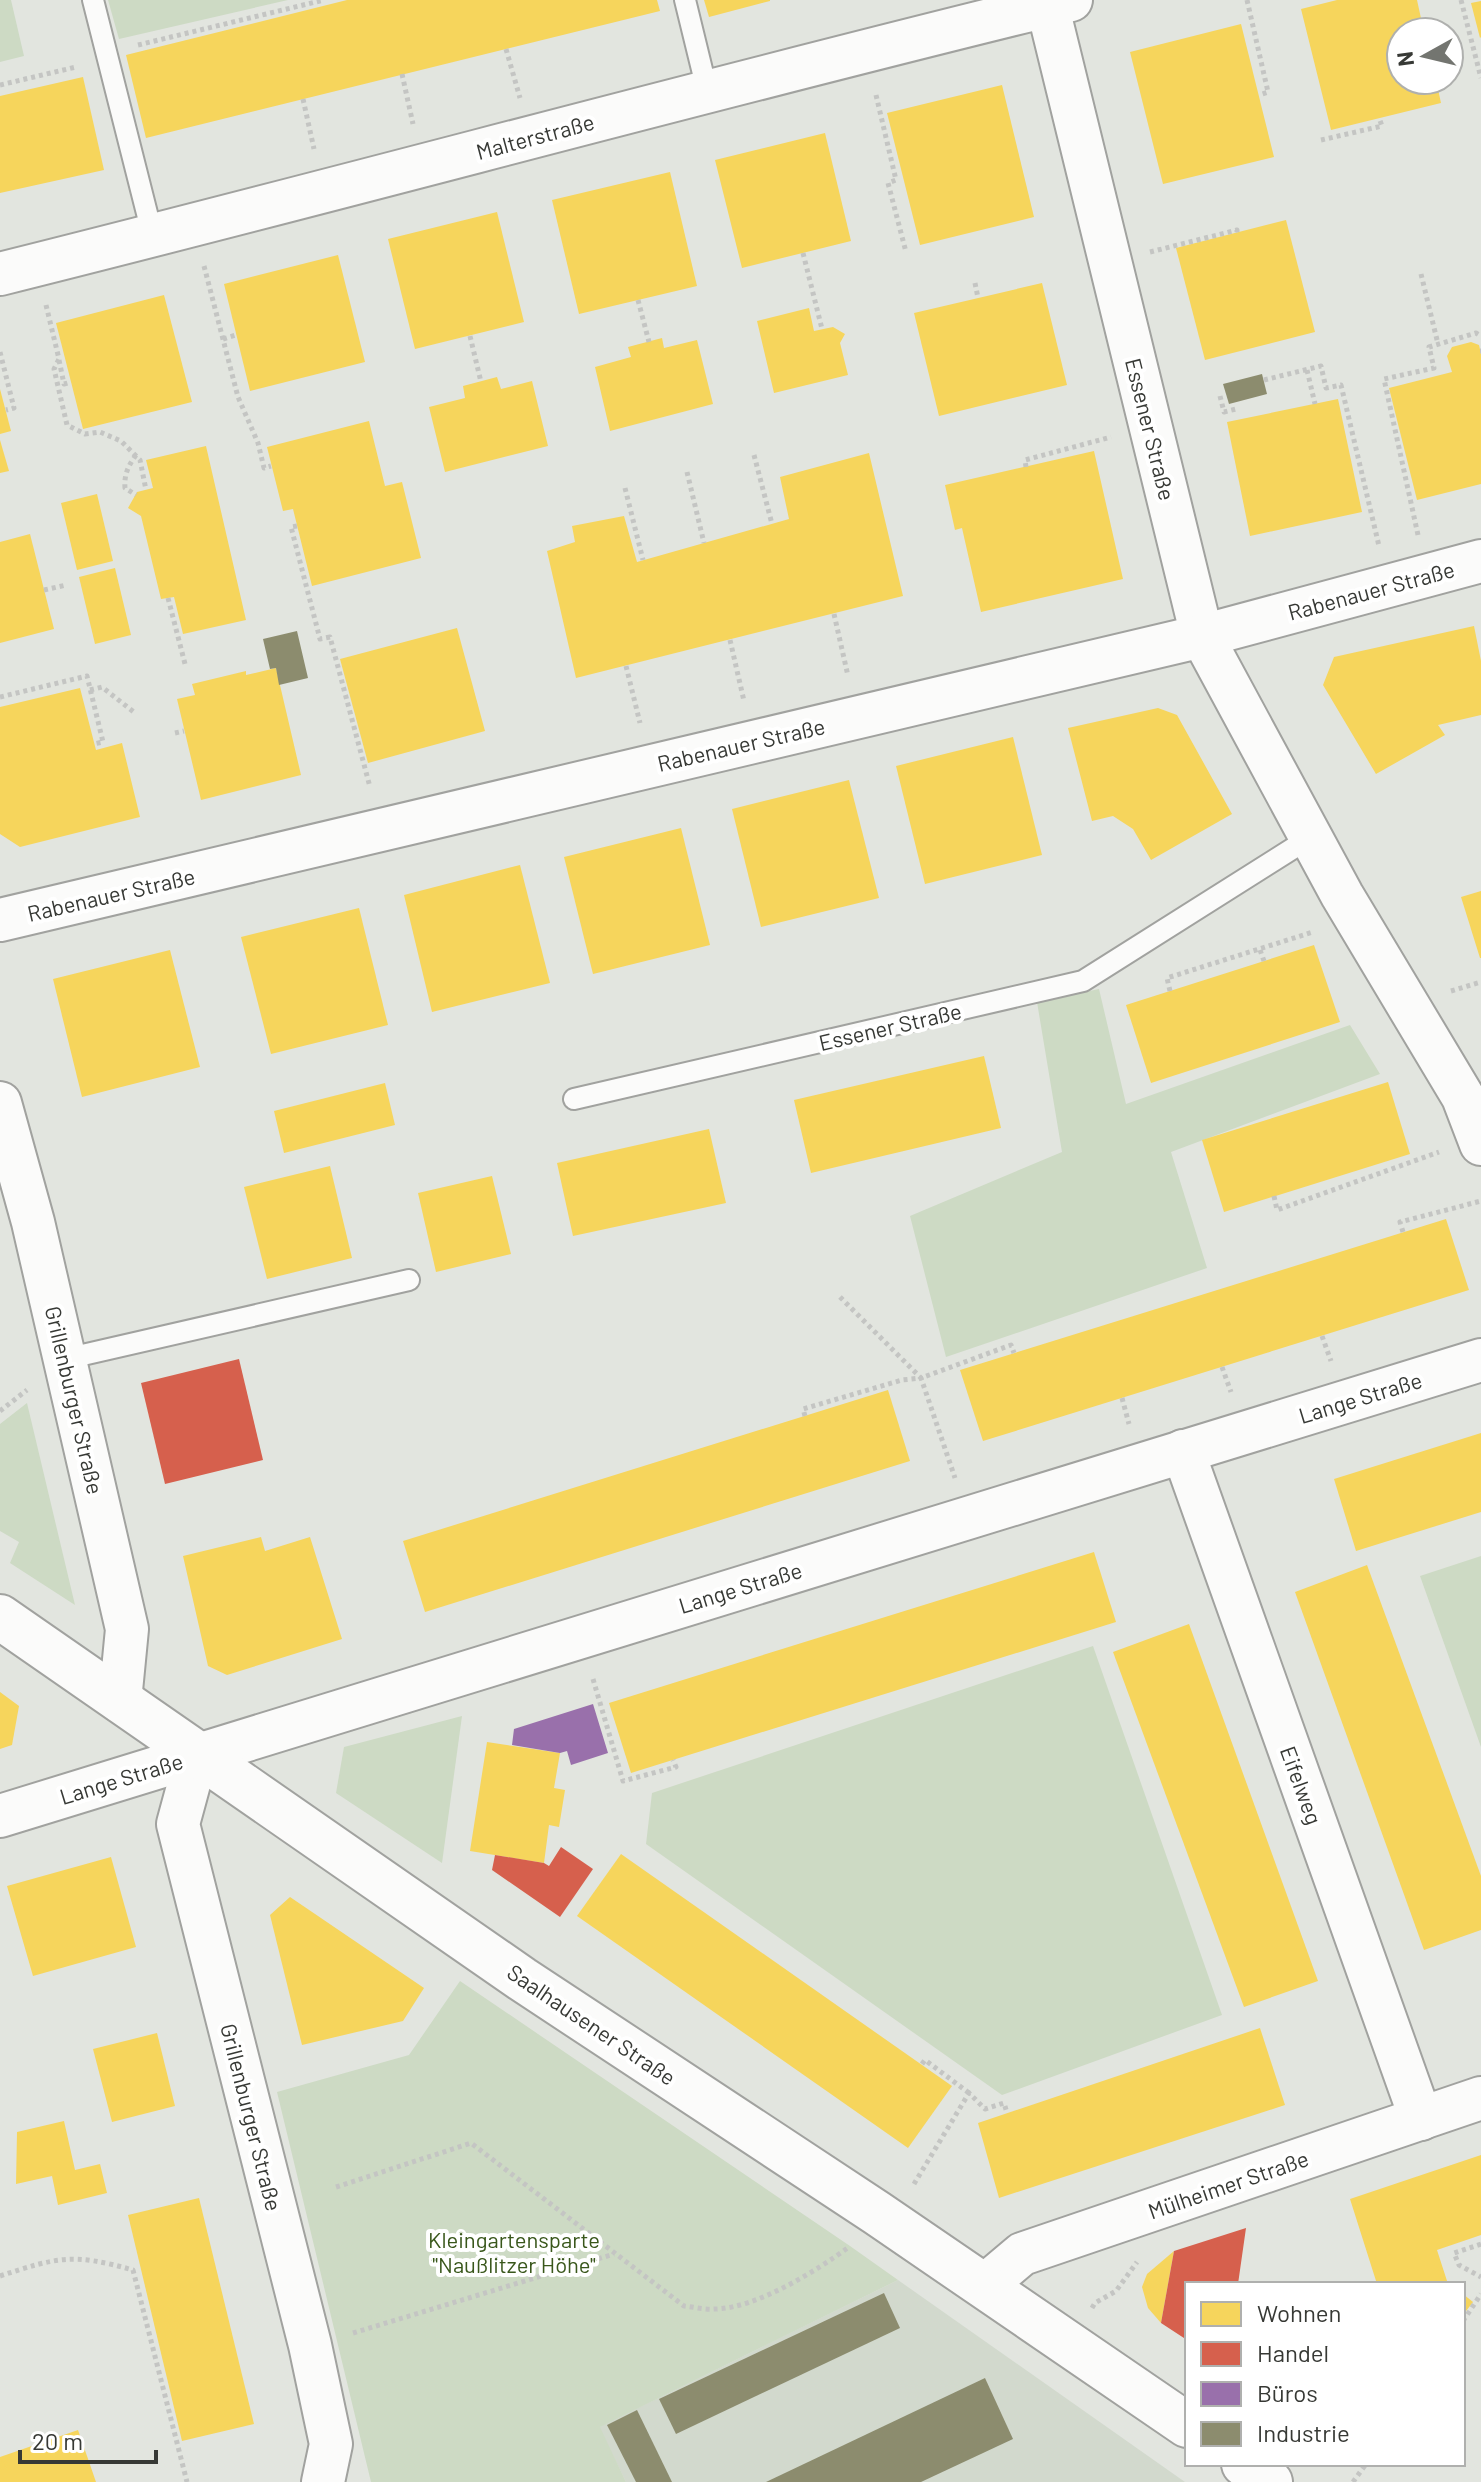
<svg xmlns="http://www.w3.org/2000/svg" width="1481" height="2482" font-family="Barlow,sans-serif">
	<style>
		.built { fill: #d2d9cd }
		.green { fill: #cddac4 }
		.homes { fill: #f6d55c }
		.shops { fill: #d6604d }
		.offices { fill: #9970ab }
		.industry { fill: #8c8c6e }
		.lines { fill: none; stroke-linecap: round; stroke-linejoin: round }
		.service-casing { stroke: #a1a29f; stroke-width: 24 }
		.minor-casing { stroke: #a1a29f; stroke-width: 46 }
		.tertiary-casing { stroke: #a1a29f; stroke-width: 48 }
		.path { stroke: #c4c5c3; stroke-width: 5; stroke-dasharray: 4 4; stroke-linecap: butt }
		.service { stroke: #fbfbfa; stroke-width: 20 }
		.minor { stroke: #fbfbfa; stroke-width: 42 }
		.tertiary { stroke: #fbfbfa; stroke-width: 44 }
		.labels { text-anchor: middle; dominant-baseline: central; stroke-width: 8; stroke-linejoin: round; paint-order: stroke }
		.street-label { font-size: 22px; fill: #373935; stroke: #fff }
		.park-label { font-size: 22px; fill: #39571b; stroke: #fff }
	</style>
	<rect width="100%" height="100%" fill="#e2e5df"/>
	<path class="built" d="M898 2280 1185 2482H626L599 2427Z"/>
	<g class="green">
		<path d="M0 0H11L24 56 0 62Z"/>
		<path d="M108 0H288L119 39Z"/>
		<path d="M1099 989 1126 1104 1350 1025 1380 1074 1171 1152 1207 1268 946 1357 910 1216 1062 1152 1037 1002Z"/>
		<path d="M27 1403 75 1605 10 1563 19 1542 0 1531V1424Z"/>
		<path d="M1481 1556V1747L1420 1576Z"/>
		<path d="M1093 1646 1222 2015 1002 2095 646 1844 652 1793Z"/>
		<path d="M462 1716 442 1863 336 1793 344 1747Z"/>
		<path d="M460 1981 850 2246 898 2280 600 2427 626 2482H371L277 2092 409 2055Z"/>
	</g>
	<g class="homes">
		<path d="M347 0H657L660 11 146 138 126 55Z"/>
		<path d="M704 0H770V1L709 17Z"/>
		<path d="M1337 0H1417L1424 32H1401V80H1436L1441 103 1331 130 1301 9Z"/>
		<path d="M1481 1V37L1480 38 1471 3Z"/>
		<path d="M1241 24 1274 157 1163 184 1130 52Z"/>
		<path d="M83 77 104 170 0 193V96Z"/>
		<path d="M1002 85 1034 217 920 245 887 113Z"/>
		<path d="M825 133 851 241 742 268 715 160Z"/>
		<path d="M670 172 697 286 579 314 552 200Z"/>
		<path d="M497 212 524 322 415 349 388 239Z"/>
		<path d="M1286 220 1315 332 1205 360 1176 248Z"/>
		<path d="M338 255 365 362 250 391 224 284Z"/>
		<path d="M1042 283 1067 385 939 416 914 313Z"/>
		<path d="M164 295 192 402 83 429 56 323Z"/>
		<path d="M809 308 814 331 833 327 845 334 840 343 848 375 774 393 757 321Z"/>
		<path d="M662 338 664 348 697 340 713 404 610 431 595 367 631 357 628 347Z"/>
		<path d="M1471 342 1479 345 1481 354V484L1417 500 1389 388 1452 372 1447 356 1452 347Z"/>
		<path d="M497 377 501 389 532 381 548 446 445 472 429 407 465 398 463 386Z"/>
		<path d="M0 389 11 431 0 434Z"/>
		<path d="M1338 399 1362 512 1250 536 1227 422Z"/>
		<path d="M369 421 385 486 402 482 421 558 312 586 293 509 283 511 267 447Z"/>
		<path d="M0 440 9 471 0 473Z"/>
		<path d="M206 446 246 620 183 634 174 597 161 599 141 516 128 508 137 492 153 488 146 460Z"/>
		<path d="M1094 451 1123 579 981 612 962 528 955 530 945 485Z"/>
		<path d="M869 453 903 596 576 678 547 551 575 542 572 526 624 516 637 562 789 519 780 477Z"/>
		<path d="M97 494 113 561 77 570 61 503Z"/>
		<path d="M30 534 54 629 0 643V542Z"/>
		<path d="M115 568 131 635 95 644 79 577Z"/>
		<path d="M1474 626 1481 661V715L1438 725 1445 735 1376 774 1323 685 1334 657Z"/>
		<path d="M457 628 485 731 368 763 340 659Z"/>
		<path d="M276 668 301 775 201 800 177 699 195 695 192 684 246 671V675Z"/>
		<path d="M80 688 96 750 122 743 140 817 20 847 0 834V707Z"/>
		<path d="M1158 708 1177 715 1232 814 1151 860 1133 829 1113 816 1092 821 1068 728Z"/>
		<path d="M1013 737 1042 855 925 884 896 766Z"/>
		<path d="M849 780 879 898 761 927 732 809Z"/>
		<path d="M681 828 710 945 593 974 564 857Z"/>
		<path d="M520 865 550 983 432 1012 404 895Z"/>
		<path d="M1481 891V958H1480L1461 897Z"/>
		<path d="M359 908 388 1025 271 1054 241 937Z"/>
		<path d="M1314 945 1340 1022 1151 1083 1126 1005Z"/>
		<path d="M170 950 200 1067 82 1097 53 979Z"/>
		<path d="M984 1056 1001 1128 811 1173 794 1100Z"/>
		<path d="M1388 1082 1410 1154 1224 1212 1202 1140Z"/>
		<path d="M385 1083 395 1125 284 1153 274 1111Z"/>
		<path d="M709 1129 726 1203 573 1236 557 1163Z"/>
		<path d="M330 1166 352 1258 267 1279 244 1187Z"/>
		<path d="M492 1176 511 1254 436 1272 418 1193Z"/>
		<path d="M1446 1219 1469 1290 983 1441 960 1370Z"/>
		<path d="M888 1390 910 1461 425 1612 403 1541Z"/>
		<path d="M1481 1433V1512L1356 1551 1334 1479Z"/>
		<path d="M261 1537 265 1551 310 1537 342 1639 227 1675 208 1666 183 1556Z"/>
		<path d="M1094 1552 1116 1622 631 1773 609 1703Z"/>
		<path d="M1367 1565 1481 1876V1930L1424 1950 1295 1592Z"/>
		<path d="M1189 1624 1318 1981 1244 2007 1113 1652Z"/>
		<path d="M0 1692 19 1706 12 1745 0 1749Z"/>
		<path d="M487 1742 560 1753 554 1788 565 1790 559 1827 549 1825 544 1863 470 1851Z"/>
		<path d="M621 1854 952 2086 908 2148 577 1916Z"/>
		<path d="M111 1857 136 1947 33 1976 7 1886Z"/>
		<path d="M290 1897 424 1988 403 2021 302 2045 270 1915Z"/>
		<path d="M1260 2028 1285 2105 999 2198 978 2123Z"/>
		<path d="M157 2033 175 2106 112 2122 93 2049Z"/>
		<path d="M64 2121 75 2170 100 2164 107 2193 58 2205 52 2176 16 2184 17 2132Z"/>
		<path d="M1481 2155V2235L1437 2250 1448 2284H1377L1350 2199Z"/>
		<path d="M199 2198 254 2424 182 2441 128 2215Z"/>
		<path d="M1174 2251 1161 2323 1148 2308 1142 2287 1147 2274Z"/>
		<path d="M1463 2294 1473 2302 1463 2315Z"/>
		<path d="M78 2430 96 2482H0V2457Z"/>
	</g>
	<g class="shops">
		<path d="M239 1359 263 1460 165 1484 141 1383Z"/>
		<path d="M561 1847 593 1869 560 1917 492 1870 495 1855 544 1863 549 1866Z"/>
		<path d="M1246 2228 1238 2284H1187V2340L1161 2323 1174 2251Z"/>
	</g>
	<path class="offices" d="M593 1704 608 1753 571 1765 567 1751 560 1753 512 1745 514 1729Z"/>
	<g class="industry">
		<path d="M1262 374 1267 394 1229 404 1223 384Z"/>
		<path d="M297 631 308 678 279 685 276 668 270 669 263 639Z"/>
		<path d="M884 2293 900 2328 676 2434 659 2399Z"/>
		<path d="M985 2378 1013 2439 921 2482H766Z"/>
		<path d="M637 2410 672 2482H636L607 2425Z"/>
	</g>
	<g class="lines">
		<defs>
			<g id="service">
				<path d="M93 0 153 237"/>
				<path d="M685 0 707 90"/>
				<path d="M574 1099 1083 981 1311 837"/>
				<path d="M65 1359 409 1280"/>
			</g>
			<g id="minor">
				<path d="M1046 0 1202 636 1342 895 1463 1097 1481 1144"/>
				<path d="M0 274C357 185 713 87 1071 0"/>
				<path d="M0 920 1202 636 1481 561"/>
				<path d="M0 1103 33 1222 127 1629 120 1701"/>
				<path d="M1183 1451 1421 2119"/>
				<path d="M197 1754 178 1824 310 2345 331 2444 323 2482"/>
				<path d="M0 1816 1481 1360"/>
				<path d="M984 2286 1022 2254 1481 2098"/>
			</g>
			<g id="tertiary">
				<path d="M0 1617 522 1979 877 2213 1187 2425"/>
				<path d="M1244 2464 1270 2482"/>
			</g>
		</defs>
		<use href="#service" class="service-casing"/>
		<use href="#minor" class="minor-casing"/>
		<use href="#tertiary" class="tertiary-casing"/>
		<g class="path">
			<path d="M1247 0 1268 92 1259 95"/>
			<path d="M1461 0 1481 78"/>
			<path d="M138 45 324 0"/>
			<path d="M506 49 520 98"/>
			<path d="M402 74 413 124"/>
			<path d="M0 85 76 67"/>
			<path d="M876 95 896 180 888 183 906 252"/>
			<path d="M303 99 314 149"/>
			<path d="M1321 140 1382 126 1379 118"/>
			<path d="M1150 252 1237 230V233"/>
			<path d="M803 253 822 329"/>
			<path d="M204 266 238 397 258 443 264 468 271 466"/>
			<path d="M1421 274 1438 344"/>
			<path d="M975 283 978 298"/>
			<path d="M638 300 649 342"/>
			<path d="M46 305 59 359 54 369 67 425 85 434 100 432 121 441 140 460 146 490"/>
			<path d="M470 336 481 382"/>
			<path d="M223 339 236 335"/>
			<path d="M1480 351H1481"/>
			<path d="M0 352 14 408 6 410"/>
			<path d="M59 360 64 384 71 382"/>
			<path d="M1307 370 1315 404"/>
			<path d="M1264 380 1321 366 1326 388 1341 385 1379 546"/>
			<path d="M1220 396 1224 412 1236 409"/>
			<path d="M136 455C128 466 124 475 125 488L136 495"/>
			<path d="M754 455 772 524"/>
			<path d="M1026 467 1025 460 1111 437"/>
			<path d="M687 472 704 543"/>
			<path d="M625 488 643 560"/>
			<path d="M297 526 291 527 320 639 330 637 370 787"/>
			<path d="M1418 535 1384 379 1434 368 1429 347 1476 333 1481 336"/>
			<path d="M44 590 66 585"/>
			<path d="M168 598 185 664"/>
			<path d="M834 614 848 676"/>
			<path d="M730 640 744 701"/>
			<path d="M626 666 640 723"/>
			<path d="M90 690 102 687 135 713"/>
			<path d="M0 697 87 676 103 742 94 744"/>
			<path d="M175 733 184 731"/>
			<path d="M1260 950 1264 961"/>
			<path d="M1170 991 1167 978 1313 932"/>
			<path d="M1451 991 1481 982"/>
			<path d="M1274 1196 1277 1210 1439 1152"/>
			<path d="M1403 1232 1400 1222 1481 1201"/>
			<path d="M840 1297 921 1378 1011 1345 1014 1353"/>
			<path d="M1322 1336 1331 1361"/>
			<path d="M1222 1367 1231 1392"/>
			<path d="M1122 1398 1129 1424"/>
			<path d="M0 1411 27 1390"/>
			<path d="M805 1416 803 1409 902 1380 921 1378 955 1478"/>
			<path d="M593 1679 623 1781 676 1767 673 1760"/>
			<path d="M922 2064 925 2060 969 2093"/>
			<path d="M914 2184 969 2093 985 2109 1004 2103 1007 2113"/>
			<path d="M336 2187 471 2143 684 2306C694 2307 705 2310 715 2309 757 2308 816 2271 849 2247"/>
			<path d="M1481 2244 1454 2253 1459 2265 1481 2277"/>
			<path d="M0 2276C58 2257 73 2253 133 2270L187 2482"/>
			<path d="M1092 2308 1095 2303 1116 2291 1137 2262"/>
			<path d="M1463 2321 1481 2294"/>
			<path d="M353 2333 614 2254"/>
			<path d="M1353 2482 1366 2464"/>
		</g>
		<use href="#service" class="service"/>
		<use href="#minor" class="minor"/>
		<use href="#tertiary" class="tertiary"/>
	</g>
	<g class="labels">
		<g class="street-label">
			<text transform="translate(535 136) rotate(-15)">Malterstraße</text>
			<text transform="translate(1151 429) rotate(76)">Essener Straße</text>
			<text transform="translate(1371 590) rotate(-15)">Rabenauer Straße</text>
			<text transform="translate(741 744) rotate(-13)">Rabenauer Straße</text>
			<text transform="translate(111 894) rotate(-13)">Rabenauer Straße</text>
			<text transform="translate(890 1026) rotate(-13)">Essener Straße</text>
			<text transform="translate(1360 1397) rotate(-17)">Lange Straße</text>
			<text transform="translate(75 1400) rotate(77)">Grillenburger Straße</text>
			<text transform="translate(740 1587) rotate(-17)">Lange Straße</text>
			<text transform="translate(121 1778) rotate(-17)">Lange Straße</text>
			<text transform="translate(1302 1785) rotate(70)">Eifelweg</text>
			<text transform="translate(592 2024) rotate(34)">Saalhausener Straße</text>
			<text transform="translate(252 2117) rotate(76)">Grillenburger Straße</text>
			<text transform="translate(1228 2184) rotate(-19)">Mülheimer Straße</text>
		</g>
		<g class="park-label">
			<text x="514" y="2239">Kleingartensparte<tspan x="514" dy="25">"Naußlitzer Höhe"</tspan></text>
		</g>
	</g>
	<rect x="1185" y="2282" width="280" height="184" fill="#ffffff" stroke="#afb0ae" stroke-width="2"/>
	<rect x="1201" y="2302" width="40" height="24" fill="#f6d55c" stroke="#afb0ae" stroke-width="2"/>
	<text x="1257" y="2322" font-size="24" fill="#373935">Wohnen</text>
	<rect x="1201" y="2342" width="40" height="24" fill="#d6604d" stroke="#afb0ae" stroke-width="2"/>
	<text x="1257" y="2362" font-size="24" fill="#373935">Handel</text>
	<rect x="1201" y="2382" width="40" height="24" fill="#9970ab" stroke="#afb0ae" stroke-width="2"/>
	<text x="1257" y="2402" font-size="24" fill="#373935">Büros</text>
	<rect x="1201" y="2422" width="40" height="24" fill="#8c8c6e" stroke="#afb0ae" stroke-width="2"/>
	<text x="1257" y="2442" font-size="24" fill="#373935">Industrie</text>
	<g transform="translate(1425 56) rotate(262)"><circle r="38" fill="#ffffff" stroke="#afb0ae" stroke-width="2"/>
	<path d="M0-6L14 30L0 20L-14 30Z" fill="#737570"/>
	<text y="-12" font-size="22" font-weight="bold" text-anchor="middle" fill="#373935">N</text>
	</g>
	<path d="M20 2450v12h136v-12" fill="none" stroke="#373935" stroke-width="4"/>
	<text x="32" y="2450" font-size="24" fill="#373935" stroke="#ffffff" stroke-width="6" paint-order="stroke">20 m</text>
</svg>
